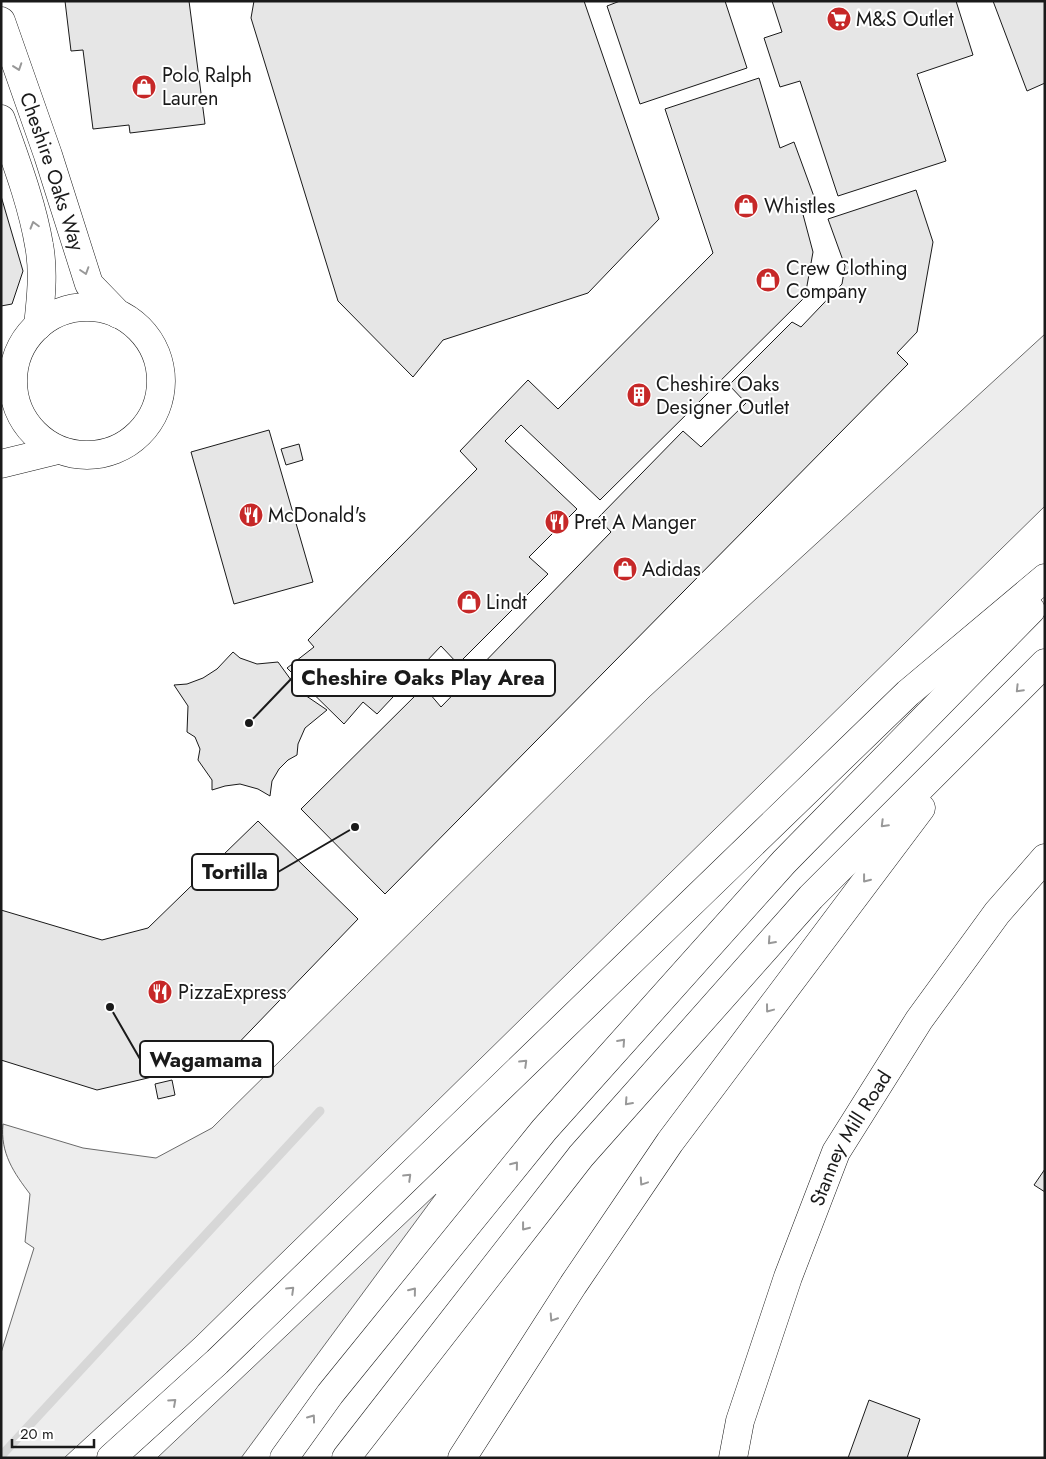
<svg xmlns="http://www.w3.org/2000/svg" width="1046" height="1459" font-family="Jost,sans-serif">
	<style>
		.green { fill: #ededed; stroke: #6a6a6a }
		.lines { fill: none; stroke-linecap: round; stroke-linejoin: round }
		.stream { stroke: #d7d7d7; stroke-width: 9 }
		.building { fill: #e6e6e6; stroke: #1a1a1a }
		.minor-casing { stroke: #1a1a1a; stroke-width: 29 }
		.highway-casing { stroke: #1a1a1a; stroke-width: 29 }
		.minor { stroke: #fff; stroke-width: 28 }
		.highway { stroke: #fff; stroke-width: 28 }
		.oneway { stroke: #989898 }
		.labels { text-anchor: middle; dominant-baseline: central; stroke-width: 4; stroke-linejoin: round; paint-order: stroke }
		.poi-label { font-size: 20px; fill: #1a1a1a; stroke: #fff; text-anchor: start }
		.street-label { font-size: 20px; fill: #1a1a1a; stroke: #fff }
		.leader { fill: none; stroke: #1a1a1a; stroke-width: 2 }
		.callout-dot { fill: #1a1a1a; stroke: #fff; stroke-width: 2 }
		.callout { fill: #fff; stroke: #1a1a1a; stroke-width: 2 }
		.callout-label { font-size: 21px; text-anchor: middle; font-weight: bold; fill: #1a1a1a }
	</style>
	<rect width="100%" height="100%" fill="#fff"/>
	<g class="green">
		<path d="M1045 334V506L195 1338 64 1458H1V1353L34 1248 25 1242 30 1194C14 1173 0 1153 3 1124L83 1148 156 1158 212 1128 649 697Z"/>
		<path d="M436 1194 241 1458H157Z"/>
	</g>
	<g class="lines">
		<path class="stream" d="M1 1456 320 1111"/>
	</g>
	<g class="building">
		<path d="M65 1H189L205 124 130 133 129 125 93 129 83 50 71 51Z"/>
		<path d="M254 1H584L659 219 588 293 443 340 413 377 338 301 251 18Z"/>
		<path d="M620 1H725L747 68 640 104 607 6Z"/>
		<path d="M772 1H956L973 55 917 74 946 161 838 196 800 81 780 87 764 38 782 32Z"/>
		<path d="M993 1H1045V83L1027 91Z"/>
		<path d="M759 78 780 148 794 142 816 202 801 207 813 252 805 297 600 500 521 425 505 441 577 509 529 557 548 574 458 664 441 646 377 714 363 702 344 724 287 668 314 647 308 640 477 469 460 451 528 380 558 409 713 253 665 109Z"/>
		<path d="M916 190 933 242 917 332 897 353 908 364 385 894 301 809 424 687 441 707 611 532 598 518 683 431 701 447 746 403 729 385 792 322 801 327 842 284 845 266 828 219Z"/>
		<path d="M1 196 23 271 12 304 1 306Z"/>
		<path d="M269 430 313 582 234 604 191 452Z"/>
		<path d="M299 444 303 460 286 465 281 449Z"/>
		<path d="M233 652 240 658 257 664 278 662 299 691 327 710 305 728 298 744 297 755 288 760 279 769 272 781 270 796 258 789 240 784 225 786 212 790V780L198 760 200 749 195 737 187 732 188 706 174 685 187 684 203 678 217 669Z"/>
		<path d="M258 821 358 919 226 1056 169 1073 97 1090 1 1060V910L102 940 148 928Z"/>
		<path d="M172 1080 175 1095 158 1099 155 1084Z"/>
		<path d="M1045 1169V1192L1034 1185Z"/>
		<path d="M869 1400 920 1419 907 1458H848Z"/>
	</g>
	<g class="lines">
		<defs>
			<g id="minor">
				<path id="s1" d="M1 21 48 155 89 284 118 314"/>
				<path d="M1 119C15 159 32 203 39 245 44 271 41 299 38 326"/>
				<circle cx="87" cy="381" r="74"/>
				<path d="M1 464 58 450"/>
				<path id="s2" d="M733 1458 740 1421 788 1277 836 1152 919 1020 997 913 1045 858"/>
			</g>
			<g id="highway">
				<path d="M111 1458 217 1362 908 693 1045 578"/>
				<path d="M284 1458 330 1394 544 1130 784 862 1031 610"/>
				<path d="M346 1458 581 1156 811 897 1045 663"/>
				<path d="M462 1458 573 1285 670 1142 921 808"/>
			</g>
		</defs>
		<use href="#minor" class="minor-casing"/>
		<use href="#highway" class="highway-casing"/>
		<use href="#minor" class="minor"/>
		<use href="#highway" class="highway"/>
	</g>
	<defs><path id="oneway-chevron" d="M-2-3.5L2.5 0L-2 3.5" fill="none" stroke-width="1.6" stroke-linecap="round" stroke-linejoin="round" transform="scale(1.25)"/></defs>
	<g class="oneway">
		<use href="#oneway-chevron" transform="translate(18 67) rotate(71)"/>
		<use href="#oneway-chevron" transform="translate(34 225) rotate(-106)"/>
		<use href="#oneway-chevron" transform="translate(85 271) rotate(72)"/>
		<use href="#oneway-chevron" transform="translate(1019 689) rotate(134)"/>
		<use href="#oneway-chevron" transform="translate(884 824) rotate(135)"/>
		<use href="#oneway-chevron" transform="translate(866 879) rotate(128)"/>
		<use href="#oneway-chevron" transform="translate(771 941) rotate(132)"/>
		<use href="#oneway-chevron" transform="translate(769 1009) rotate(127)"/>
		<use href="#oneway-chevron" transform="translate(622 1042) rotate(-48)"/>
		<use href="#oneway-chevron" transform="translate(524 1063) rotate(-44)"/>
		<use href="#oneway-chevron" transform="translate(628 1102) rotate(132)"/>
		<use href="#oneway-chevron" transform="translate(515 1165) rotate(-51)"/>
		<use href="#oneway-chevron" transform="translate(408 1177) rotate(-44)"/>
		<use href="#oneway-chevron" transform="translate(643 1182) rotate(124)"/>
		<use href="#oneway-chevron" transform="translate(525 1227) rotate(128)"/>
		<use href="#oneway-chevron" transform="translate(291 1290) rotate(-44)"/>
		<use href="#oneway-chevron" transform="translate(413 1291) rotate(-51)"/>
		<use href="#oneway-chevron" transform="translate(553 1318) rotate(123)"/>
		<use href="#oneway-chevron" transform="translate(173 1402) rotate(-42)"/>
		<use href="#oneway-chevron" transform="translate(312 1418) rotate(-54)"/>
	</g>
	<defs>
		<symbol id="supermarket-disc" viewBox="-11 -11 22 22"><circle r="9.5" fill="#c62828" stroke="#fff"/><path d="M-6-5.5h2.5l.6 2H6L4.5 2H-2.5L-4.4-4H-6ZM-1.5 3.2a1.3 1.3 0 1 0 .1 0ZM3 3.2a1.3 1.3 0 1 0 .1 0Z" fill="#fff"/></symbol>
		<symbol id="shop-disc" viewBox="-11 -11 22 22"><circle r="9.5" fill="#c62828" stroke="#fff"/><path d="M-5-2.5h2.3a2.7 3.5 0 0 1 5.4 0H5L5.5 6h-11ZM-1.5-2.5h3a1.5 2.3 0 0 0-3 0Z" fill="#fff"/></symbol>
		<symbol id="building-disc" viewBox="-11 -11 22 22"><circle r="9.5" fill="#c62828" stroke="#fff"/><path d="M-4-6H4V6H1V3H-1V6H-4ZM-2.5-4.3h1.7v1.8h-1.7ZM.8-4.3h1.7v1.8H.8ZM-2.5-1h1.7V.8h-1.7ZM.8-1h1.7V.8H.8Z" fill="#fff"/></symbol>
		<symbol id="restaurant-disc" viewBox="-11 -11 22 22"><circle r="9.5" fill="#c62828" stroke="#fff"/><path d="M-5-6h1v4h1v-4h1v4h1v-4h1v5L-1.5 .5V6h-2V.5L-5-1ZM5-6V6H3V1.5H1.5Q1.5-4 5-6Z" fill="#fff"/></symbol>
	</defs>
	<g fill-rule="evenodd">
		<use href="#supermarket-disc" x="825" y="5" width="28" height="28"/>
		<use href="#shop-disc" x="130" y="73" width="28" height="28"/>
		<use href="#shop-disc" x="732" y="192" width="28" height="28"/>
		<use href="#shop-disc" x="754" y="266" width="28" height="28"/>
		<use href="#building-disc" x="625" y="381" width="28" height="28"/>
		<use href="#restaurant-disc" x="237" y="501" width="28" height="28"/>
		<use href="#restaurant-disc" x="543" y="508" width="28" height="28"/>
		<use href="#shop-disc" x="611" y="555" width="28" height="28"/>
		<use href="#shop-disc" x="455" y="588" width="28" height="28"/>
		<use href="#restaurant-disc" x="146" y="978" width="28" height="28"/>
	</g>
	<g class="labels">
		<g class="poi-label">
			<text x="856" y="19">M&amp;S Outlet</text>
			<text x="162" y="75">Polo Ralph<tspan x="162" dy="23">Lauren</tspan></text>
			<text x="764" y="206">Whistles</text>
			<text x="786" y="268">Crew Clothing<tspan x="786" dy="23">Company</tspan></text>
			<text x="656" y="384">Cheshire Oaks<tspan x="656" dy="23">Designer Outlet</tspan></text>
			<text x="268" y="515">McDonald's</text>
			<text x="574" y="522">Pret A Manger</text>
			<text x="642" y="569">Adidas</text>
			<text x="486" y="602">Lindt</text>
			<text x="178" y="992">PizzaExpress</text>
		</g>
		<g class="street-label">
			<text stroke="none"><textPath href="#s1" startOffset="159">Cheshire Oaks Way</textPath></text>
			<text stroke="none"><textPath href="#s2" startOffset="342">Stanney Mill Road</textPath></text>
		</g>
	</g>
	<path class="leader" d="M249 723L292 678M355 827L278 872M110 1007L140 1059"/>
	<g class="callout-dot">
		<circle cx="249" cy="723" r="5"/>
		<circle cx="355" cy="827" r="5"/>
		<circle cx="110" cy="1007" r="5"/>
	</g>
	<g class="callout">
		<rect x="292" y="660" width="263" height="36" rx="5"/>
		<rect x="192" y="854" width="86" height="36" rx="5"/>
		<rect x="140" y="1041" width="133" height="36" rx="5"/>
	</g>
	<g class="callout-label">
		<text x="423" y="685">Cheshire Oaks Play Area</text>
		<text x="235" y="879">Tortilla</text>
		<text x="206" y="1067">Wagamama</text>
	</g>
	<rect width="1046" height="1459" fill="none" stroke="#1a1a1a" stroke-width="5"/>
	<path d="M12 1439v8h82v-8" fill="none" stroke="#1a1a1a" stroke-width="2.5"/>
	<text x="20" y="1439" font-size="15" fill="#1a1a1a" stroke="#ffffff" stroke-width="4" paint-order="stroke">20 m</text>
</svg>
